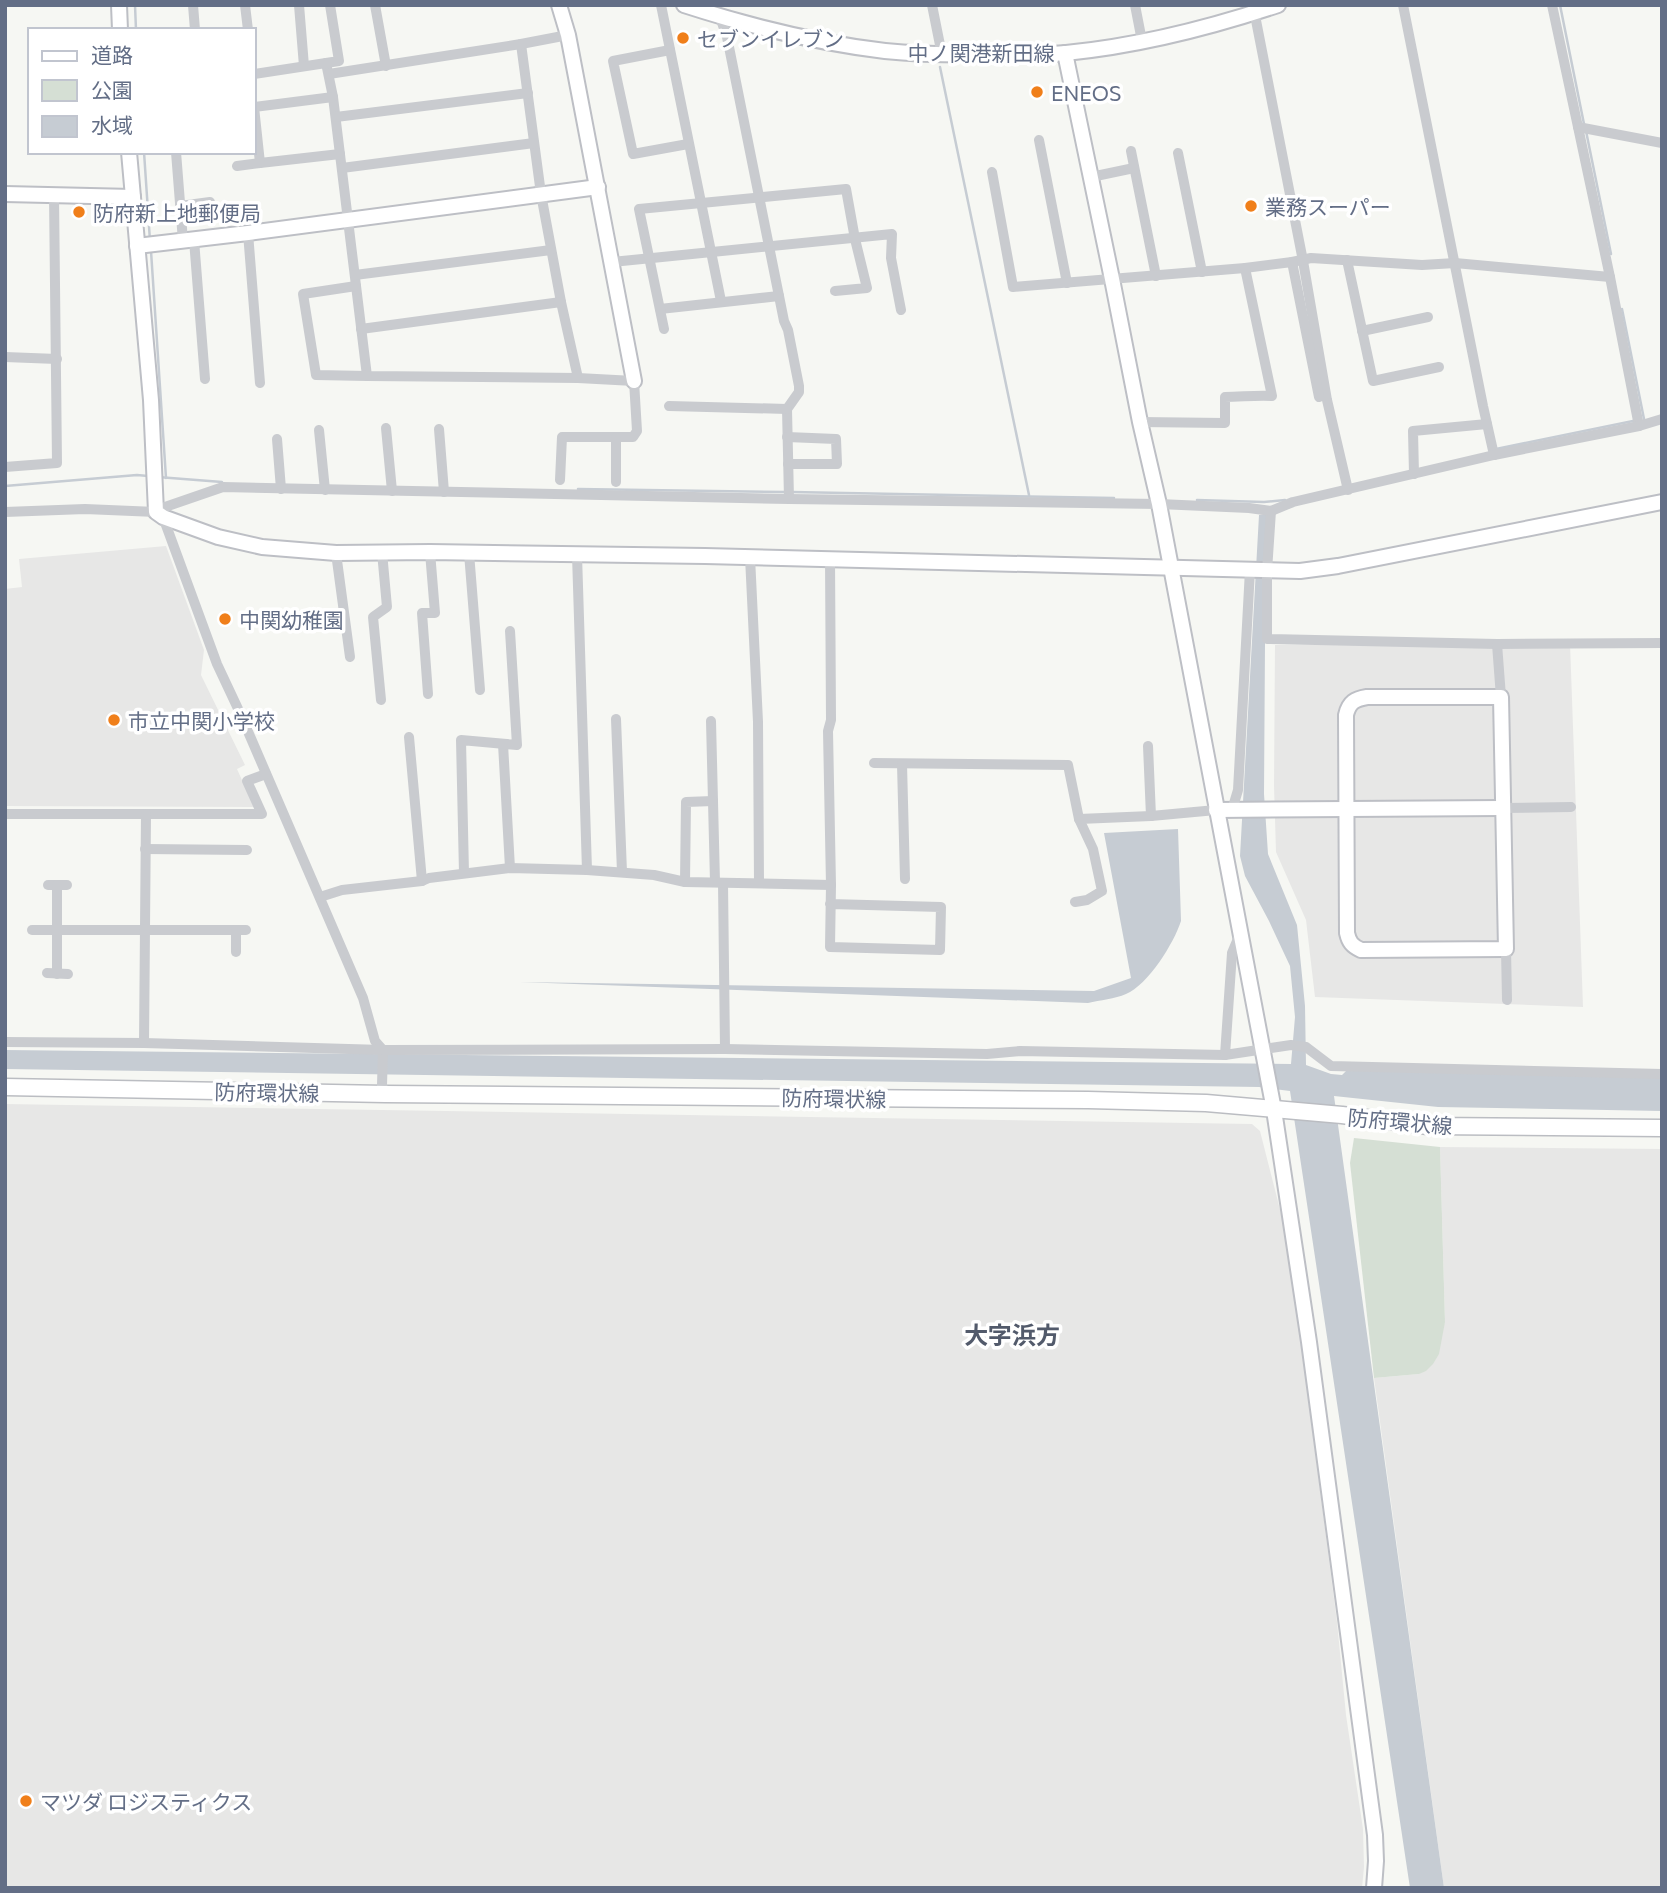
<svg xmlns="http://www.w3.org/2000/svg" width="1667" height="1893" font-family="Commissioner,'Noto Sans JP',sans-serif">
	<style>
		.built { fill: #e7e7e6 }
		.green { fill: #d5dfd4 }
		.water { fill: #c6ccd3 }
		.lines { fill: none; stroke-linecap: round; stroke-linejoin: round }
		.stream { stroke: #c6ccd3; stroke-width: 2.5 }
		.secondary-casing { stroke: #bdbfc5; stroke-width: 18 }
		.primary-casing { stroke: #bbbdc2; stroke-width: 19 }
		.street { stroke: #c9cbcf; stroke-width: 10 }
		.secondary { stroke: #fff; stroke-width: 14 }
		.primary { stroke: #fff; stroke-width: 16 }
		.poi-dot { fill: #f07f1a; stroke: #fff; stroke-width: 2.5 }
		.labels { text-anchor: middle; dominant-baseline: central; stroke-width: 7; stroke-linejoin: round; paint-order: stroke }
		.poi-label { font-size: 21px; fill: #636e86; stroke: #fff; text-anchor: start }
		.street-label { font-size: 21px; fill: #636e86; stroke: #fff }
		.quarter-label { font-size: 24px; font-weight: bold; fill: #525a6b; stroke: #fff }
	</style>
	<rect width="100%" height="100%" fill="#f6f7f3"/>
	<g class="built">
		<path d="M166 546 204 650 201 675 245 765 237 769 254 807 5 806V589L22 587 19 559Z"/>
		<path d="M1570 643 1583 1007 1315 997 1306 920 1276 852 1274 786 1275 645Z"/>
		<path d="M5 1104 1252 1124 1260 1131 1288 1241 1337 1622 1346 1715 1363 1829 1364 1867 1362 1888H5Z"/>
		<path d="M1440 1147 1662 1149V1888H1444L1374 1378 1419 1374 1445 1322Z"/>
	</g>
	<path class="green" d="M1354 1138 1440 1147 1445 1322 1439 1354 1433 1364 1426 1371 1419 1374 1374 1378 1350 1163Z"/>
	<g class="water">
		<path d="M1269 514 1265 577V644L1264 794 1268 854 1297 925 1305 1006 1306 1065 1331 1074 1342 1075 1347 1070 1662 1077V1111L1438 1107 1334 1096 1444 1888H1410L1290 1091 1259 1087 5 1069V1050L1291 1064 1295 1017 1290 966 1269 921 1245 876 1240 856 1259 515Z"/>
		<path d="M1178 829 1181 921C1174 943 1148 985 1126 994 1115 999 1100 1000 1088 1003L520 982 1094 991 1131 978 1104 833Z"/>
	</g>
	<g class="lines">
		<g class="stream">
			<path d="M135 5 136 30"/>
			<path d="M1560 5 1584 124"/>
			<path d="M940 67 1029 495"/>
			<path d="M1586 131 1611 254"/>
			<path d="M144 152 150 241"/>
			<path d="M151 251 166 478"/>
			<path d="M1622 309 1644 419"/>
			<path d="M1496 449 1633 421"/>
			<path d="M158 477 222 482"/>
			<path d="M5 486 137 475 148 476"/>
			<path d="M578 489 785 492"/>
			<path d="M792 492 1114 498"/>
			<path d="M1197 500 1264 502 1285 500"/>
		</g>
		<defs>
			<g id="secondary">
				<path d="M119 5 120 30"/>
				<path d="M559 5 568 35 634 381"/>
				<path d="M684 5C749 26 817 43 885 51 924 55 963 55 1002 54 1023 54 1045 55 1066 53 1138 46 1209 28 1278 5"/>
				<path d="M1065 53 1112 279 1140 422 1159 504 1274 1110 1309 1342 1375 1835 1376 1861 1374 1888"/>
				<path d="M129 152 151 400 156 512 163 517 218 537 262 547 336 553 430 552 705 556 1300 571 1338 566 1662 502"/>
				<path d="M5 194 133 197"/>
				<path d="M137 246 248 233 598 187"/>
				<path d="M1367 697H1501L1506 949 1361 950C1352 946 1349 942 1347 933L1346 715C1349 702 1355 699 1367 697Z"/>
				<path d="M1216 810 1502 808"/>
			</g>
			<path id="primary" d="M5 1087 385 1094 1088 1100 1206 1103 1342 1115 1428 1126 1662 1128"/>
		</defs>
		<use href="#secondary" class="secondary-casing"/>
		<use href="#primary" class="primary-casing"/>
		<g class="street">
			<path d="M193 5 195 30"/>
			<path d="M245 5 248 30"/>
			<path d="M299 5 304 66"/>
			<path d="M375 5 386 66"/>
			<path d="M661 5 721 301"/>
			<path d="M932 5 942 55"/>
			<path d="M1135 5 1142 41"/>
			<path d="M1253 5 1303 261 1327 400 1348 490"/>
			<path d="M1403 5 1483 406 1494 455"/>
			<path d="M1552 5 1610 277 1639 426"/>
			<path d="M720 17 727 37 779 296 784 321 788 330 799 386V392L787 409 789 499"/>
			<path d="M521 44 541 194 561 302 578 378"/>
			<path d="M670 50 613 61 633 154 688 144"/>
			<path d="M326 63 333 97 367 376 578 378 634 381 637 431 633 437H562L560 480"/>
			<path d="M254 74 339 61 330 5"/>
			<path d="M329 74 521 44 568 35"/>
			<path d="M333 97 254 107 260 163 340 154"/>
			<path d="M336 117 528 93"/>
			<path d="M1578 127 1662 143"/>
			<path d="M1039 140 1067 283"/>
			<path d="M1131 151 1156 276"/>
			<path d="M176 152 183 241"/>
			<path d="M1178 153 1202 272"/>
			<path d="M237 166 260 163"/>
			<path d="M342 168 534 143"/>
			<path d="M992 172 1013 287 1245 268 1292 262 1311 258 1422 265 1455 263 1610 277"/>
			<path d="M1091 177 1134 168"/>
			<path d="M180 206 210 202"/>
			<path d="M248 233 260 383"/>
			<path d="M194 240 205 379"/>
			<path d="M1347 260 1373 381 1439 367"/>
			<path d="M612 262 892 234 891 258 901 310"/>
			<path d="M1292 262 1319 397"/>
			<path d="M355 275 551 250"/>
			<path d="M356 286 303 294 316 375 367 376"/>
			<path d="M660 309 779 296"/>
			<path d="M361 329 561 302"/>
			<path d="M664 329 639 209 846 189 855 239 867 288 835 291"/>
			<path d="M1362 331 1428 317"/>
			<path d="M5 357 57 359"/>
			<path d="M669 406 787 409"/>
			<path d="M1140 422 1225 423V397C1241 397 1256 395 1272 396L1245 268"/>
			<path d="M386 428 392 491"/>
			<path d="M439 429 444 492"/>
			<path d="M319 430 325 490"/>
			<path d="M787 437 836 439 837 464H788"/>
			<path d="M277 439 281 489"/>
			<path d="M5 467 57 463 54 195"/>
			<path d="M1414 474 1413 431 1487 424"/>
			<path d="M616 482V438"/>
			<path d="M1271 511 1267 571V639L1497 644 1662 643"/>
			<path d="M5 512 85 509 156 512 165 507 223 487 789 499 1159 504 1249 508 1271 511 1293 502 1494 455 1639 426 1662 419"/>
			<path d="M163 517 217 664 240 713 363 998 375 1041 383 1050 382 1085 385 1094"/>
			<path d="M336 553 350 657"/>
			<path d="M469 553 480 690"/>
			<path d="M577 555 587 870"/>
			<path d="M750 557 758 722 759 883"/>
			<path d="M830 559 831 720 828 731 831 885 830 947 940 950 941 907 830 904"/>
			<path d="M1497 644 1501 697"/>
			<path d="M428 694 422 613H435L430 552"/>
			<path d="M381 700 373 617 387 607 382 552"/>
			<path d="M616 719 622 872"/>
			<path d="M711 721 715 882"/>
			<path d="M409 737 422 881"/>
			<path d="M503 744 510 868"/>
			<path d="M1148 746 1151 816"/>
			<path d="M874 763 1068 765 1079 819 1093 849 1102 891 1087 900 1075 902"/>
			<path d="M902 764 905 879"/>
			<path d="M1502 808 1571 807"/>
			<path d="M1232 810 1238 790 1250 570"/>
			<path d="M5 814H262L247 781 266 774"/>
			<path d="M1079 819 1151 816 1216 810"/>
			<path d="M145 849 247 850"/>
			<path d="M464 873 461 740 517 745 510 631"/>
			<path d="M685 882 686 802 713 801"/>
			<path d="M723 883 725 1049"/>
			<path d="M48 885H67"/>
			<path d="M320 897 342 890 422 881 429 878 510 868 587 870 654 875 685 882 831 885"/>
			<path d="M32 930H246"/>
			<path d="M236 930V952"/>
			<path d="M1506 949 1507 1000"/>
			<path d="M47 973 68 974"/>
			<path d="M57 974V885"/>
			<path d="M5 1042 144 1043 383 1050 725 1049 987 1054 1020 1051 1225 1055 1291 1045 1306 1047 1331 1066 1662 1074"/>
			<path d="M144 1043 146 814"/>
			<path d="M1225 1055 1232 953 1240 934"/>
		</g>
		<use href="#secondary" class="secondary"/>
		<use href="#primary" class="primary"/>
	</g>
	<g class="poi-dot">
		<circle cx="683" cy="38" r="7"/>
		<circle cx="1037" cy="92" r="7"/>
		<circle cx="1251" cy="206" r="7"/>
		<circle cx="79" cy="212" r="7"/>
		<circle cx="225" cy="619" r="7"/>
		<circle cx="114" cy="720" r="7"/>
		<circle cx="26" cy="1801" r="7"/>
	</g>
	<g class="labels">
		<g class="poi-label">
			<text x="697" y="38">セブンイレブン</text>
			<text x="1051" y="92">ENEOS</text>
			<text x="1265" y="206">業務スーパー</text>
			<text x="93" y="212">防府新上地郵便局</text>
			<text x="239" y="619">中関幼稚園</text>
			<text x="128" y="720">市立中関小学校</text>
			<text x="40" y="1801">マツダ ロジスティクス</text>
		</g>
		<g class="street-label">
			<text x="981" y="52">中ノ関港新田線</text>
			<text transform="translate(267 1092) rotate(1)">防府環状線</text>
			<text transform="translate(834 1098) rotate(1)">防府環状線</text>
			<text transform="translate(1400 1121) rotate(5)">防府環状線</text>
		</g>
		<g class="quarter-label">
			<text x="1012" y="1334">大字浜方</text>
		</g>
	</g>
	<rect width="1667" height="1893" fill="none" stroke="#636e86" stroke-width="14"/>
	<rect x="28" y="28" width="228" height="126" fill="#ffffff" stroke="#c1c5cf" stroke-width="2"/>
	<rect x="42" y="51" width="35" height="10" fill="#ffffff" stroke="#c1c5cf" stroke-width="2"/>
	<text x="91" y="63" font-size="21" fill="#636e86">道路</text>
	<rect x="42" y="80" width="35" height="21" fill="#d5dfd4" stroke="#c1c5cf" stroke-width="2"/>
	<text x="91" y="98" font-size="21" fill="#636e86">公園</text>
	<rect x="42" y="116" width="35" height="21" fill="#c6ccd3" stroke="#c1c5cf" stroke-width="2"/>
	<text x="91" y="133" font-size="21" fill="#636e86">水域</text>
</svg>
